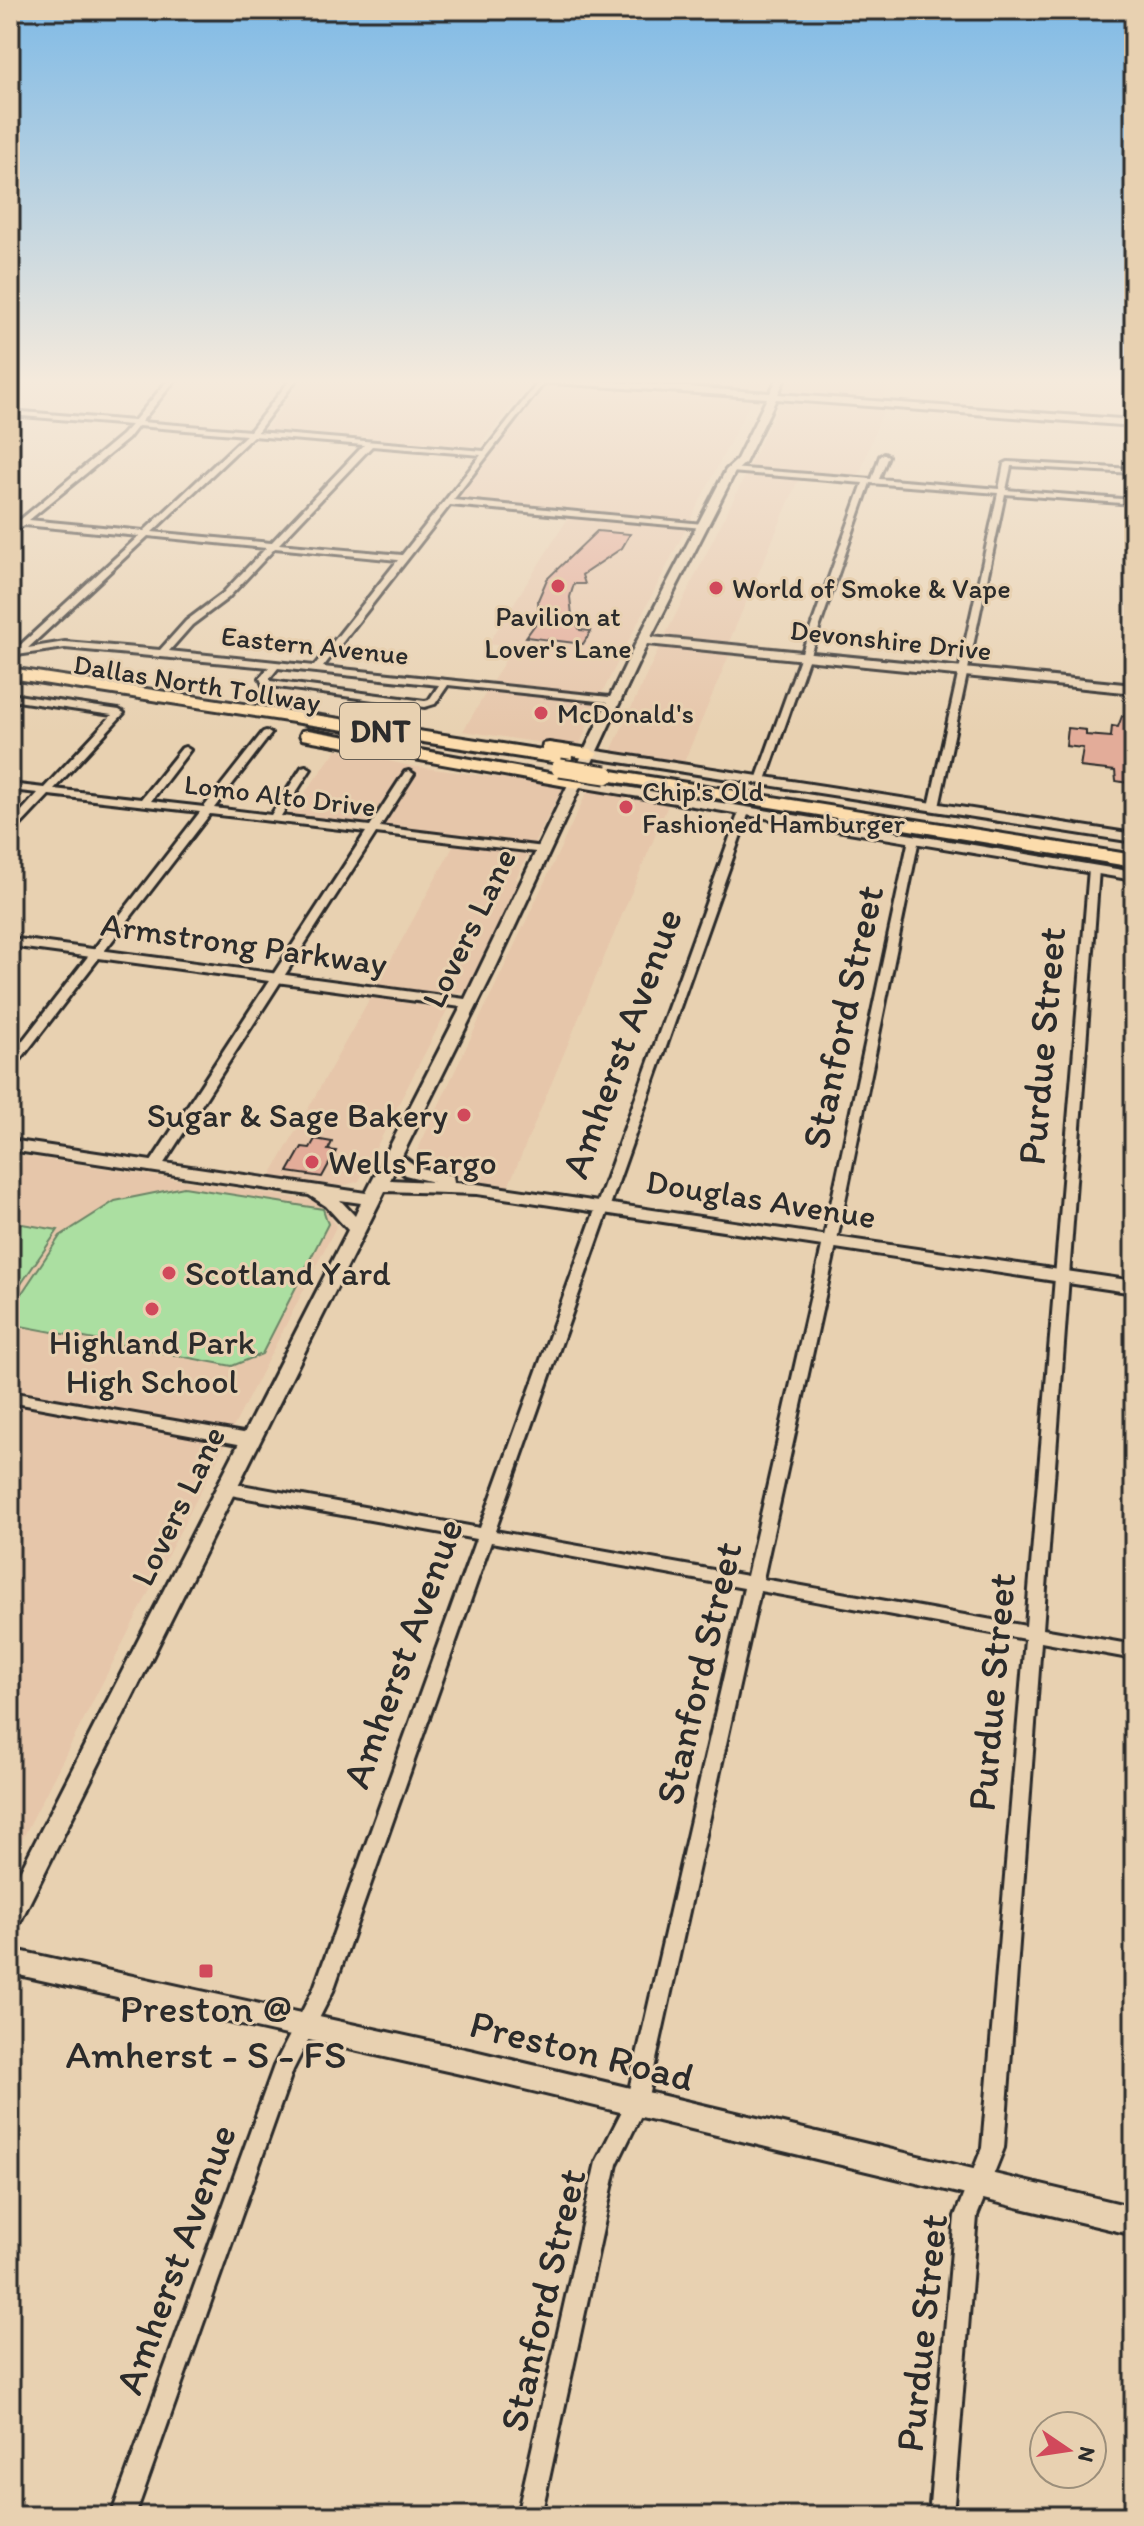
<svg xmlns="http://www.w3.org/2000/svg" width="1144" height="2526" font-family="Itim,sans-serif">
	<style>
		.built { fill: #e6c6aa }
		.green { fill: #abdfa1; stroke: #6b8566; stroke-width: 2 }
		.building { fill: #e3ac99; stroke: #2b2b2b; stroke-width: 2 }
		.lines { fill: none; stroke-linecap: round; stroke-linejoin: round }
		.street-casing { stroke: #2b2b2b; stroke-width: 6 }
		.secondary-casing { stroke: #2b2b2b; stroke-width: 6 }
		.highway-casing { stroke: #2b2b2b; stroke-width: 6 }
		.street { fill: #e8d1b1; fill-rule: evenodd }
		.secondary { fill: #e8d1b1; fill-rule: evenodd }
		.highway { fill: #fcdcac; fill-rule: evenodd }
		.highway-bridge-casing { stroke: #2b2b2b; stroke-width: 21; stroke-linecap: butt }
		.highway-bridge { stroke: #fcdcac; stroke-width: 17 }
		.poi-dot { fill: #d1495b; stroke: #e8d1b1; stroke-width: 3 }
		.labels { text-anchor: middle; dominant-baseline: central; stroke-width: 6; stroke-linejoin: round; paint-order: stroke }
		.far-poi-label { font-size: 28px; fill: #2b2b2b; stroke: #e8d1b1; text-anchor: start }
		.far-street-label { font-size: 28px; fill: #2b2b2b; stroke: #e8d1b1 }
		.shield { fill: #e8d1b1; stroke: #645d53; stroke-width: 2 }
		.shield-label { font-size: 32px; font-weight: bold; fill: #2b2b2b }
		.street-label { font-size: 34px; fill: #2b2b2b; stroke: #e8d1b1 }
		.poi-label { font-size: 34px; fill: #2b2b2b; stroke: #e8d1b1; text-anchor: start }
		.near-street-label { font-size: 40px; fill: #2b2b2b; stroke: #e8d1b1 }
		.near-poi-label { font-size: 40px; fill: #2b2b2b; stroke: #e8d1b1 }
	</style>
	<rect width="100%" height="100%" fill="#e8d1b1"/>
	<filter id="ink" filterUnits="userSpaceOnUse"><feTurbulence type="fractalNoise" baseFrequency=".0125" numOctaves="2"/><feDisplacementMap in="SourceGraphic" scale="16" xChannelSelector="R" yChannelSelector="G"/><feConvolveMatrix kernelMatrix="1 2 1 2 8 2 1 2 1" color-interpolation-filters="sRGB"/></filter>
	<g filter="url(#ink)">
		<g class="built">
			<path d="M303 379H504L531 381 478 447 267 429Z"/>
			<path d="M628 379H764L759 389Z"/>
			<path d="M788 379H889L883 398 785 391Z"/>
			<path d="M547 382 752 399 600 697 490 686 513 647 488 644 572 512 456 501Z"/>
			<path d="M781 400 883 410 858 478 748 469Z"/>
			<path d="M746 474 799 478 729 642 665 636Z"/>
			<path d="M660 646 730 653 684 762 611 751Z"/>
			<path d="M487 691 598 702 580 744 570 747 463 731Z"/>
			<path d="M337 749 410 766 564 786 516 878 522 885 469 991 444 996 376 987 454 845 282 824Z"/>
			<path d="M588 790 668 805 508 1187 410 1166Z"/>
			<path d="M370 998 448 1008 359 1181 343 1186 270 1177Z"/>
			<path d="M10 1154 323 1202 336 1227 10 1863Z"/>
		</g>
		<g class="green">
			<path d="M184 1187 323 1209 328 1224 262 1354 232 1366 10 1324V1311L60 1236 115 1201Z"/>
			<path d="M10 1222 58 1230 10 1300Z"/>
		</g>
		<g class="building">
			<path d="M597 531 630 534 622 548 582 575 585 584H574L570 597 572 615 580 630 591 631 583 644 526 637 539 619 538 600 547 579Z"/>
			<path d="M1122 716 1134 717V784L1116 781 1115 771 1080 767 1083 748 1066 746 1068 728 1086 730V735L1111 737 1112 726 1118 727Z"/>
			<path d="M315 1139 332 1142 328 1150 336 1151 322 1177 288 1172 302 1147 310 1148Z"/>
		</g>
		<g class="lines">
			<defs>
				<g id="street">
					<path d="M169 379H176L141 422 250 431 291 379H297L257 432 484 451 541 379H547L453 500 703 524 707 526 703 528 450 505 323 667 619 698 621 700 616 703 448 685 435 704 425 707 263 685 260 678 269 667 65 648 10 656V650L16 649 139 536 24 525 10 534V528L15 524 10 523V519L20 520 122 435 131 425 10 415V411L134 421ZM138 426 246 435 144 531 29 520 128 439ZM253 436 364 445 271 543 152 532ZM372 446 481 455 402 555 279 544ZM148 536 266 548 222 594 186 621 160 650 65 642 28 648ZM275 548 398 560 314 666 169 651 192 625 228 598ZM278 668 439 685 429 700 425 701 270 681V678Z"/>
					<path d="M884 454 888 456 879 479 999 489 1004 464 1008 462 1134 469V473L1011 466 1006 490 1134 500V504L1005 494 939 807 934 810 929 807 998 493 870 483 766 780 761 783 756 780 863 483 731 472 727 470 731 468 872 479 880 456Z"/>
					<path d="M1134 641V691L1131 692 1126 689 1130 644Z"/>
					<path d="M10 694 119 710 124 713 54 789 141 799 182 748 185 747 190 750 151 801 204 807 263 732 266 731 271 734 214 808 271 815 302 767 306 766 311 769 281 816 370 826 405 772 409 771 414 774 380 827 544 847 549 850 544 853 376 833 159 1171H149L147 1168 366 832 210 814 14 1068 10 1069V1057L200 812 49 795 14 832 10 833V824L38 793 10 790V784L44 788 112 715 10 700Z"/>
					<path d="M744 809 749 812 495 1531 747 1576 819 1260 909 839 914 836 919 839 833 1260 763 1579 1026 1626 1089 869 1094 866 1099 869 1043 1629 1134 1645V1659L1041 1642 1004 2148 977 2216 953 2516H929L955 2216 982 2148 1025 1639 760 1591 646 2105 617 2164 541 2516H517L596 2162 626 2103 744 1588 491 1542 333 1991 293 2070 135 2516H111L274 2066 314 1988 476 1539 225 1494 219 1492 217 1488 219 1484 225 1482 480 1528 739 812Z"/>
					<path d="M10 1392 249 1434 254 1436 257 1440 254 1444 249 1446 10 1402Z"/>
				</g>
				<g id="secondary">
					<path d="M14 379H22L10 392Z"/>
					<path d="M536 379H574L770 393 777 379H785L778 394 1134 420V426L776 399 745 463 735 472 651 637 1134 685V693L647 644 597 751 1134 834V842L594 758 584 780 1134 872V880L580 787 497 965 402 1156 417 1167 453 1176 454 1183 477 1184 1134 1281V1293L477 1194 385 1191 19 1924 10 1927V1891L348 1230 326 1206 309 1195 10 1150V1140L366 1193 461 1007 10 946V938L465 999 636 643 726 470 736 461 767 398 540 382ZM396 1168 405 1175 433 1182 390 1180ZM340 1200 361 1203 355 1216Z"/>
					<path d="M10 1949 474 2051 1134 2207V2235L474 2077 10 1973Z"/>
				</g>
				<g id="highway">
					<path d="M10 668 542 750 543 744 549 743 590 749 598 754 590 759 572 756 571 763 565 764 10 678Z"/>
					<path d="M308 730 577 778 586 783 577 788 302 739 300 735 302 731Z"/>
					<path d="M606 770 1134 855V867L600 779 597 775 600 771Z"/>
				</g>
			</defs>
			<use href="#street" class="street-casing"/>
			<use href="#secondary" class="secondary-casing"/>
			<use href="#highway" class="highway-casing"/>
			<use href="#street" class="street"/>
			<use href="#secondary" class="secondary"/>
			<use href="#highway" class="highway"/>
			<defs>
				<path id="highway-bridge" d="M560 768 606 775"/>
			</defs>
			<use href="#highway-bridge" class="highway-bridge-casing"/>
			<use href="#highway-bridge" class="highway-bridge"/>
		</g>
	</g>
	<linearGradient id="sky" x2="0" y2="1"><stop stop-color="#7fbae6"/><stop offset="0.52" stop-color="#f5eadc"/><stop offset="1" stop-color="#f5eadc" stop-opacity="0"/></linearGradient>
	<rect width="1144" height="733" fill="url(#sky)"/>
	<g class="poi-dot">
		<circle cx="558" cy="586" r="8"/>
		<circle cx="716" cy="588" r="8"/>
		<circle cx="541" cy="713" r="8"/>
		<circle cx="626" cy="807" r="8"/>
		<circle cx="464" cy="1115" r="8"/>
		<circle cx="312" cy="1162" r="8"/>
		<circle cx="169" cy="1273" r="8"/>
		<circle cx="152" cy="1309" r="8"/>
		<rect x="198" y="1963" width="16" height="16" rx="4"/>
	</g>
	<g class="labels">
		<g class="far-poi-label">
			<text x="732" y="588">World of Smoke &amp; Vape</text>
			<text x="558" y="616" text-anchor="middle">Pavilion at<tspan x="558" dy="32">Lover's Lane</tspan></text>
			<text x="557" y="713">McDonald's</text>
			<text x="642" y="791">Chip's Old<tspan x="642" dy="32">Fashioned Hamburger</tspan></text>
		</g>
		<g class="far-street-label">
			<text transform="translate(891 640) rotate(6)">Devonshire Drive</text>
			<text transform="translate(315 645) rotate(6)">Eastern Avenue</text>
			<text transform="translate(197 683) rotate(9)">Dallas North Tollway</text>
			<text transform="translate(280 795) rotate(7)">Lomo Alto Drive</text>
		</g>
		<rect class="shield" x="340" y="703" width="80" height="56" rx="6"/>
		<g class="shield-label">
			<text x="380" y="731">DNT</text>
		</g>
		<g class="street-label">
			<text transform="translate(469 928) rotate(-64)">Lovers Lane</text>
			<text transform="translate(244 944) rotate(8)">Armstrong Parkway</text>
			<text transform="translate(761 1199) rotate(9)">Douglas Avenue</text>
			<text transform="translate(178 1506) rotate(-64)">Lovers Lane</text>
		</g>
		<g class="poi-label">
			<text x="448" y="1115" text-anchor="end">Sugar &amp; Sage Bakery</text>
			<text x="328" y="1162">Wells Fargo</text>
			<text x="185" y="1273">Scotland Yard</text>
			<text x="152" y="1342" text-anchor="middle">Highland Park<tspan x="152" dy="39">High School</tspan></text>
		</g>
		<g class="near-street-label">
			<text transform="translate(842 1017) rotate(-78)">Stanford Street</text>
			<text transform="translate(621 1043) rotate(-70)">Amherst Avenue</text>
			<text transform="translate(1041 1046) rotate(-85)">Purdue Street</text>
			<text transform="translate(402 1653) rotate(-70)">Amherst Avenue</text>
			<text transform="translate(698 1673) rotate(-77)">Stanford Street</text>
			<text transform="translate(991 1692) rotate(-85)">Purdue Street</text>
			<text transform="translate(582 2050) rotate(14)">Preston Road</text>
			<text transform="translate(175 2259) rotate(-70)">Amherst Avenue</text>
			<text transform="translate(542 2300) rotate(-77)">Stanford Street</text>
			<text transform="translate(921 2333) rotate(-84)">Purdue Street</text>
		</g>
		<g class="near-poi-label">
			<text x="206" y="2008">Preston @<tspan x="206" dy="46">Amherst - S - FS</tspan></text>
		</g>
	</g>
	<rect width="1144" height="2526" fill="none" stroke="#e8d1b1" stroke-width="40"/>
	<rect x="20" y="20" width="1104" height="2486" fill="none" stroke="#2b2b2b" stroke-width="3" filter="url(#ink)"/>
	<g transform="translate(1068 2450) rotate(103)"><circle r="38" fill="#e8d1b1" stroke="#9c8f7b" stroke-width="2"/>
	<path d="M0-6L14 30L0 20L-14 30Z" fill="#d1495b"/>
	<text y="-12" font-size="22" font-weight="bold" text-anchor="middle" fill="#2b2b2b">N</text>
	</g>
</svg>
